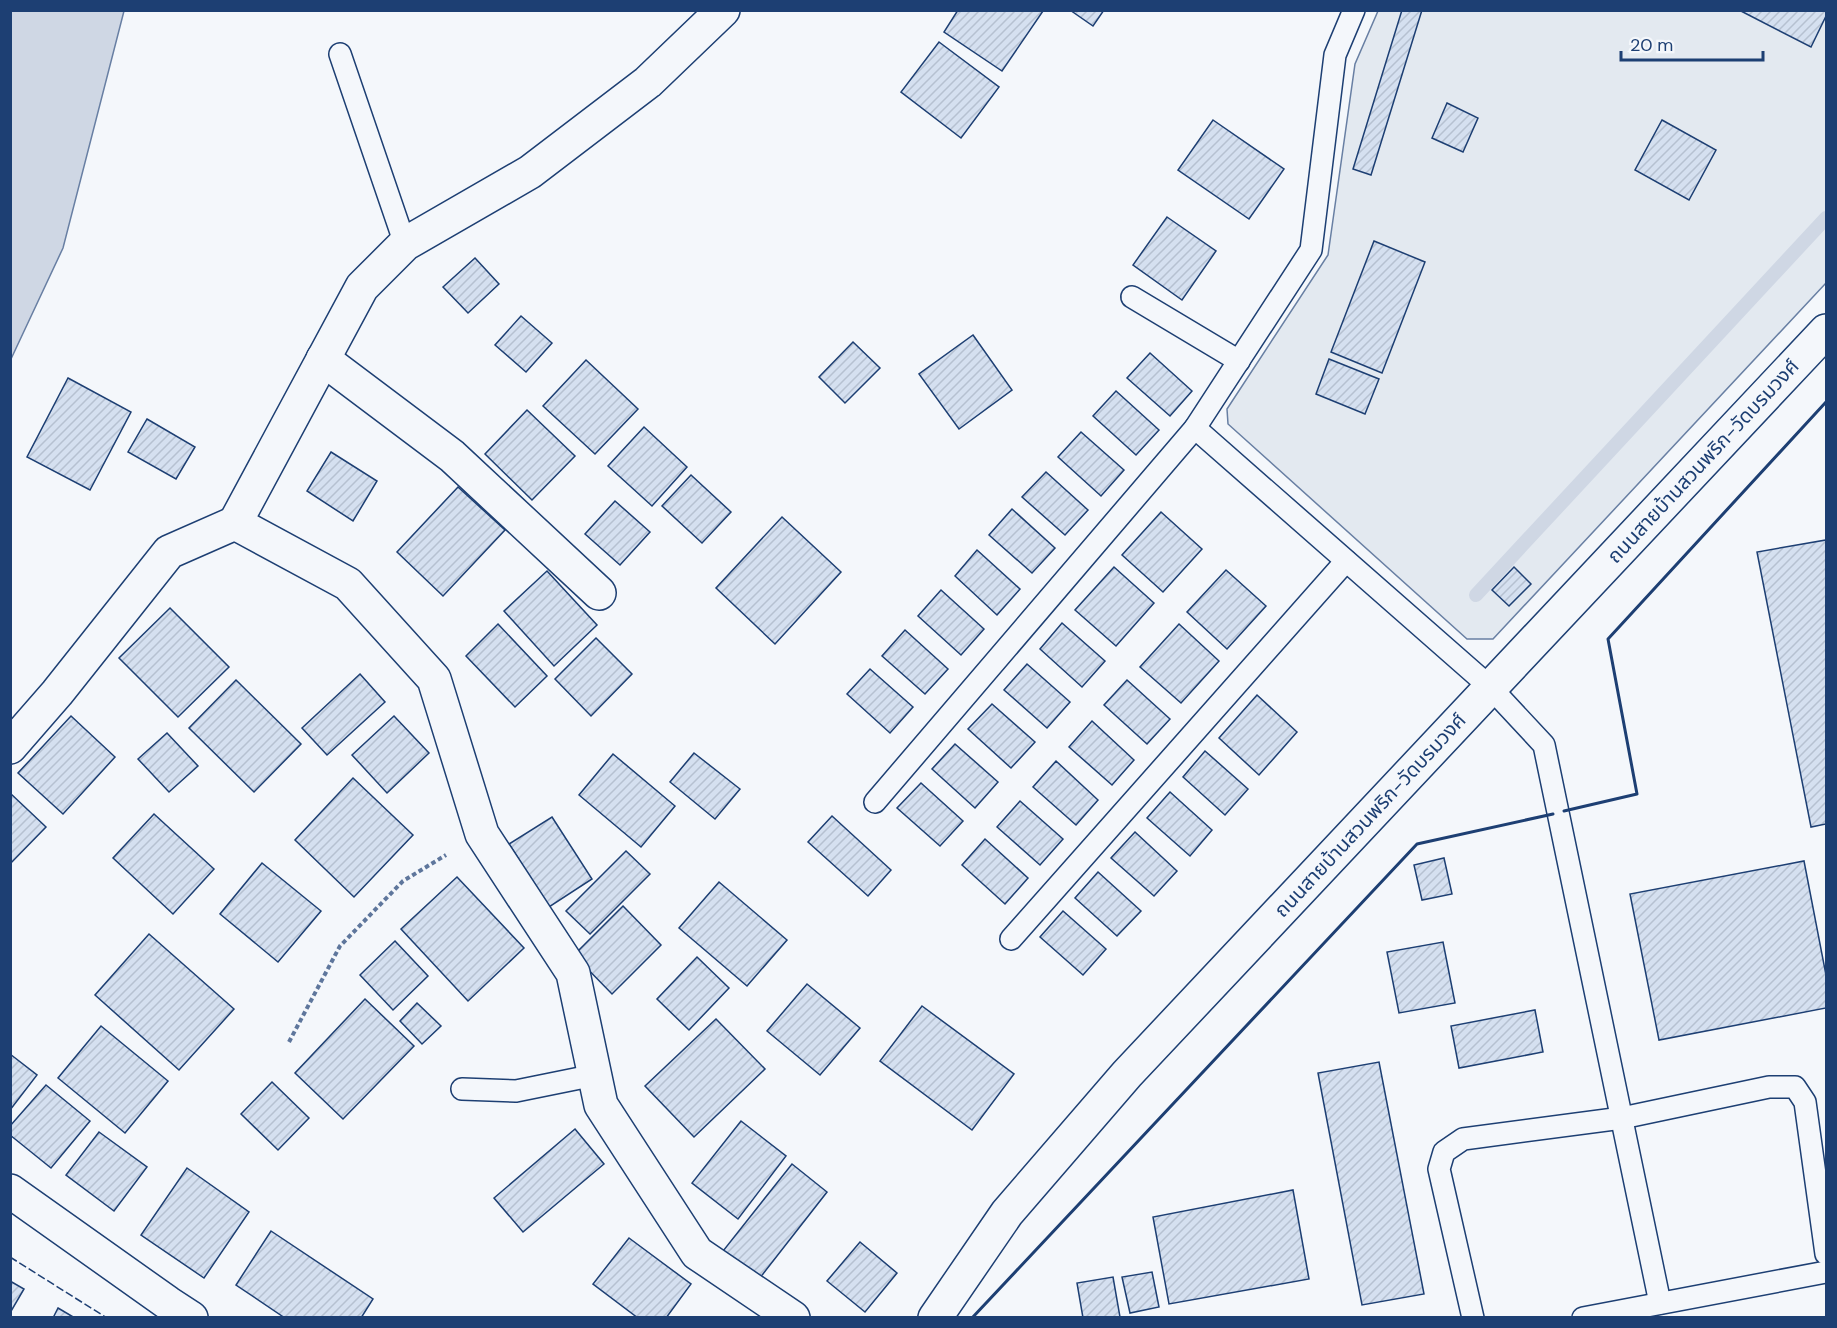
<svg xmlns="http://www.w3.org/2000/svg" width="1837" height="1328" font-family="'DM Sans','Noto Sans Thai',sans-serif">
	<style>
		.grass { fill: #e3e9f0; stroke: #687fa3; stroke-width: 1.5 }
		.water { fill: #cfd7e4; stroke: #687fa3; stroke-width: 1.5 }
		.lines { fill: none; stroke-linecap: round; stroke-linejoin: round }
		.stream { stroke: #cfd7e4; stroke-width: 14 }
		.building { fill: url(#building-hatch); stroke: #1d3f73; stroke-width: 1.5 }
		.lane-casing { stroke: #1d3f73; stroke-width: 24 }
		.street-casing { stroke: #1d3f73; stroke-width: 36 }
		.secondary-casing { stroke: #1d3f73; stroke-width: 36 }
		.path { stroke: #5e769c; stroke-width: 4; stroke-dasharray: 4.5 3; stroke-linecap: butt }
		.lane { stroke: #f4f7fb; stroke-width: 21 }
		.street { stroke: #f4f7fb; stroke-width: 33 }
		.secondary { stroke: #f4f7fb; stroke-width: 33 }
		.fence { stroke: #1d3f73; stroke-width: 1.5; stroke-dasharray: 8 3; stroke-linecap: butt }
		.wall { stroke: #1d3f73; stroke-width: 3 }
		.labels { text-anchor: middle; dominant-baseline: central; stroke-width: 4.5; stroke-linejoin: round; paint-order: stroke }
		.street-label { font-size: 20px; fill: #1d3f73; stroke: #f4f7fb }
	</style>
	<defs>
		<pattern id="building-hatch" width="6" height="6" patternUnits="userSpaceOnUse" patternTransform="scale(1.5)"><rect width="6" height="6" fill="#d5e0f0"/><path d="M-1 1l2-2M0 6l6-6M5 7l2-2" fill="none" stroke="#b6c1d1"/></pattern>
	</defs>
	<rect width="100%" height="100%" fill="#f4f7fb"/>
	<path class="grass" d="M1378 11H1826V283L1493 639H1467L1228 424 1227 409 1328 255 1355 64Z"/>
	<path class="water" d="M11 10 124 11 63 248 11 359Z"/>
	<g class="lines">
		<path class="stream" d="M1476 595 1826 218"/>
	</g>
	<g class="building">
		<path d="M958 10H1043V11L1002 71 944 32Z"/>
		<path d="M1070 10H1104L1093 26Z"/>
		<path d="M1402 10H1422L1371 175 1353 169Z"/>
		<path d="M1739 10H1826V16L1811 47Z"/>
		<path d="M939 42 999 87 961 138 901 92Z"/>
		<path d="M1447 103 1478 118 1463 152 1432 138Z"/>
		<path d="M1213 120 1284 169 1249 219 1178 170Z"/>
		<path d="M1662 120 1716 150 1689 200 1635 170Z"/>
		<path d="M1167 217 1216 251 1182 300 1133 265Z"/>
		<path d="M1374 241 1425 262 1382 373 1331 352Z"/>
		<path d="M475 258 499 284 468 313 443 287Z"/>
		<path d="M521 316 552 343 526 372 495 345Z"/>
		<path d="M973 335 1012 390 959 429 919 374Z"/>
		<path d="M853 342 880 368 845 403 819 377Z"/>
		<path d="M1150 353 1192 391 1170 416 1127 378Z"/>
		<path d="M1329 359 1379 379 1365 414 1316 394Z"/>
		<path d="M586 360 638 409 595 454 543 406Z"/>
		<path d="M68 378 131 412 90 490 27 457Z"/>
		<path d="M1116 391 1159 430 1136 455 1093 416Z"/>
		<path d="M527 410 575 456 532 500 485 454Z"/>
		<path d="M147 419 195 447 176 479 128 452Z"/>
		<path d="M644 427 687 467 652 506 608 466Z"/>
		<path d="M1081 432 1124 470 1101 496 1058 457Z"/>
		<path d="M331 452 377 481 353 521 307 491Z"/>
		<path d="M1046 472 1088 510 1065 535 1022 497Z"/>
		<path d="M691 475 731 512 702 543 662 506Z"/>
		<path d="M458 487 505 530 443 596 397 552Z"/>
		<path d="M615 501 650 532 620 565 585 534Z"/>
		<path d="M1012 509 1055 548 1032 573 989 535Z"/>
		<path d="M1161 512 1202 549 1163 592 1122 555Z"/>
		<path d="M782 517 841 572 775 644 716 588Z"/>
		<path d="M1826 540V824L1811 827 1757 552Z"/>
		<path d="M977 550 1020 589 997 615 955 576Z"/>
		<path d="M1114 567 1154 603 1116 646 1075 610Z"/>
		<path d="M1514 567 1531 584 1509 606 1492 590Z"/>
		<path d="M1226 570 1266 606 1227 649 1187 612Z"/>
		<path d="M547 571 597 625 554 666 504 611Z"/>
		<path d="M941 590 984 629 961 655 918 616Z"/>
		<path d="M170 608 229 667 178 717 119 658Z"/>
		<path d="M1062 623 1105 661 1082 687 1040 649Z"/>
		<path d="M498 624 547 676 515 707 466 656Z"/>
		<path d="M1179 624 1219 661 1181 703 1140 667Z"/>
		<path d="M905 630 948 669 925 694 882 656Z"/>
		<path d="M596 638 632 674 591 716 555 679Z"/>
		<path d="M1027 664 1070 702 1047 728 1004 690Z"/>
		<path d="M870 669 913 707 890 733 847 694Z"/>
		<path d="M360 674 385 702 327 755 302 728Z"/>
		<path d="M236 680 301 744 254 792 189 728Z"/>
		<path d="M1127 680 1170 719 1147 744 1104 705Z"/>
		<path d="M1257 695 1297 732 1259 775 1219 738Z"/>
		<path d="M992 704 1035 742 1011 768 968 729Z"/>
		<path d="M71 716 115 757 63 814 18 773Z"/>
		<path d="M394 716 429 753 387 793 352 755Z"/>
		<path d="M1092 721 1134 760 1112 785 1069 747Z"/>
		<path d="M167 733 198 766 169 792 138 759Z"/>
		<path d="M955 744 998 782 975 808 932 769Z"/>
		<path d="M1205 751 1248 789 1225 815 1183 777Z"/>
		<path d="M694 753 740 789 715 819 670 782Z"/>
		<path d="M613 754 675 806 641 847 579 795Z"/>
		<path d="M1056 761 1098 800 1076 825 1033 787Z"/>
		<path d="M353 778 413 835 354 897 295 840Z"/>
		<path d="M921 783 963 821 940 846 897 808Z"/>
		<path d="M1170 792 1212 830 1190 856 1147 818Z"/>
		<path d="M10 793 46 827 10 864Z"/>
		<path d="M1020 801 1063 839 1040 865 997 827Z"/>
		<path d="M154 814 214 869 173 914 113 858Z"/>
		<path d="M832 816 891 870 868 896 808 842Z"/>
		<path d="M552 817 592 879 549 907 509 844Z"/>
		<path d="M1135 832 1177 871 1154 896 1111 858Z"/>
		<path d="M985 839 1028 878 1005 904 962 865Z"/>
		<path d="M626 851 650 874 590 934 566 911Z"/>
		<path d="M1444 858 1452 894 1422 900 1414 865Z"/>
		<path d="M1804 861 1826 975V1008L1659 1040 1630 894Z"/>
		<path d="M262 863 321 911 278 962 220 914Z"/>
		<path d="M1098 872 1141 911 1117 936 1075 898Z"/>
		<path d="M457 877 524 948 468 1001 401 929Z"/>
		<path d="M719 882 787 940 747 986 679 928Z"/>
		<path d="M623 906 661 945 612 994 574 955Z"/>
		<path d="M1063 911 1106 949 1083 975 1040 937Z"/>
		<path d="M149 934 234 1009 179 1070 95 995Z"/>
		<path d="M395 941 428 976 393 1010 360 975Z"/>
		<path d="M1443 942 1455 1003 1399 1013 1387 952Z"/>
		<path d="M697 957 729 988 689 1030 657 999Z"/>
		<path d="M807 984 860 1028 820 1075 767 1031Z"/>
		<path d="M365 999 414 1046 343 1119 295 1073Z"/>
		<path d="M417 1003 441 1026 422 1044 400 1021Z"/>
		<path d="M922 1006 1014 1074 972 1130 880 1061Z"/>
		<path d="M1535 1010 1543 1052 1459 1068 1451 1026Z"/>
		<path d="M716 1019 765 1069 694 1137 645 1086Z"/>
		<path d="M101 1026 168 1081 125 1133 58 1078Z"/>
		<path d="M10 1054 37 1075 10 1110Z"/>
		<path d="M1379 1062 1424 1294 1362 1305 1318 1073Z"/>
		<path d="M272 1082 309 1118 278 1150 241 1114Z"/>
		<path d="M46 1085 90 1121 51 1168 10 1135V1126Z"/>
		<path d="M741 1121 786 1156 738 1219 692 1183Z"/>
		<path d="M575 1129 604 1164 523 1232 494 1198Z"/>
		<path d="M99 1132 147 1167 114 1211 66 1175Z"/>
		<path d="M792 1164 827 1192 759 1279 723 1251Z"/>
		<path d="M187 1168 249 1212 204 1278 141 1235Z"/>
		<path d="M1293 1190 1309 1279 1169 1304 1153 1217Z"/>
		<path d="M271 1231 373 1299 361 1318H285L236 1285Z"/>
		<path d="M629 1238 691 1284 666 1318H638L593 1284Z"/>
		<path d="M860 1242 897 1273 865 1312 827 1281Z"/>
		<path d="M1152 1272 1159 1307 1130 1313 1122 1277Z"/>
		<path d="M1113 1277 1120 1317 1083 1318 1077 1283Z"/>
		<path d="M10 1281 24 1289 10 1313Z"/>
		<path d="M58 1308 75 1318H53Z"/>
	</g>
	<g class="lines">
		<defs>
			<g id="lane">
				<path d="M340 54 405 244"/>
				<path d="M1132 297 1239 361"/>
				<path d="M1195 428 1490 687 1544 745 1660 1303"/>
				<path d="M875 802 1195 428 1311 250 1335 55 1354 10"/>
				<path d="M1011 939 1346 561"/>
				<path d="M462 1089 516 1091 595 1075"/>
				<path d="M1473 1318 1439 1169 1444 1152 1463 1139 1622 1118 1769 1087H1795L1805 1102 1826 1254"/>
				<path d="M1583 1318 1826 1272"/>
			</g>
			<g id="street">
				<path d="M323 359 452 456 599 593"/>
				<path d="M235 523 362 287 405 244 530 172 648 82 723 10"/>
				<path d="M10 747 57 693 169 552 235 523 348 584 434 679 482 834 573 973 601 1105 697 1253 793 1318"/>
			</g>
			<g id="secondary">
				<path d="M10 1191 168 1303 191 1318"/>
				<path d="M935 1318 1007 1213 1127 1074 1826 331"/>
			</g>
		</defs>
		<use href="#lane" class="lane-casing"/>
		<use href="#street" class="street-casing"/>
		<use href="#secondary" class="secondary-casing"/>
		<path class="path" d="M289 1042 340 946 403 881 446 855"/>
		<use href="#lane" class="lane"/>
		<use href="#street" class="street"/>
		<use href="#secondary" class="secondary"/>
		<path class="fence" d="M10 1257 107 1318"/>
		<g class="wall">
			<path d="M1564 811 1637 794 1608 639 1826 402"/>
			<path d="M972 1318 1417 844 1553 814"/>
		</g>
	</g>
	<g class="labels">
		<g class="street-label">
			<text transform="translate(1703 461) rotate(-47)">ถนนสายบ้านสวนพริก-วัดบรมวงศ์</text>
			<text transform="translate(1370 815) rotate(-47)">ถนนสายบ้านสวนพริก-วัดบรมวงศ์</text>
		</g>
	</g>
	<rect width="1837" height="1328" fill="none" stroke="#1d3f73" stroke-width="24"/>
	<path d="M1621 51v9h142v-9" fill="none" stroke="#1d3f73" stroke-width="3"/>
	<text x="1630" y="51" font-size="18" fill="#1d3f73" stroke="#f4f7fb" stroke-width="4.5" paint-order="stroke">20 m</text>
</svg>
